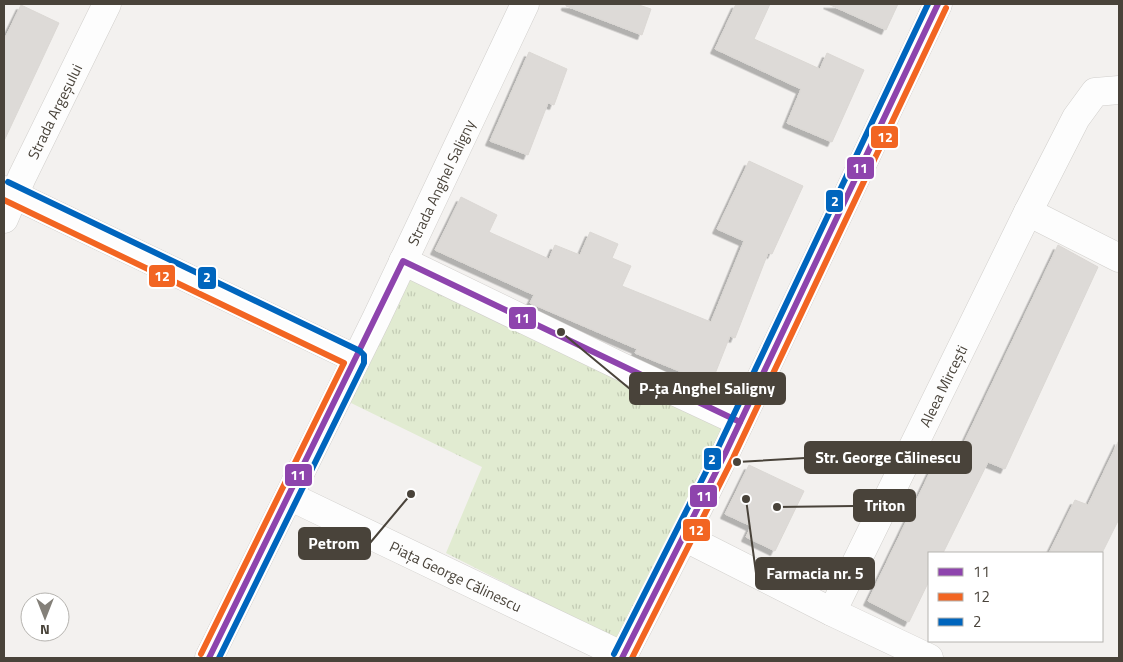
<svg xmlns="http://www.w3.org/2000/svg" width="1123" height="662" font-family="'Titillium Web',sans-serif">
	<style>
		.park { fill: url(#park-tufts) }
		.building { fill: #dddad7; stroke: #dbd8d4; filter: url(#shadow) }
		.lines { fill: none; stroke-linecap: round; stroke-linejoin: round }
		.street-casing { stroke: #d1cfcc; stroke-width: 29 }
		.street { stroke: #fdfdfd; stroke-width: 28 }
		.bus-1-casing { stroke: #fff; stroke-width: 10 }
		.bus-2-casing { stroke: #fff; stroke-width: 10 }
		.bus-3-casing { stroke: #fff; stroke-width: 10 }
		.bus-1 { stroke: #8e44ad; stroke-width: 6 }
		.bus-2 { stroke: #f26522; stroke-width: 6 }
		.bus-3 { stroke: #0065bd; stroke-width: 6 }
		.labels { text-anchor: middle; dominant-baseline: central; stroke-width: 4; stroke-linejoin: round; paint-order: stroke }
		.street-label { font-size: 15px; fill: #49433a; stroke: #fff }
		.leader { fill: none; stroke: #49433a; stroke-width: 2 }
		.callout-dot { fill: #49433a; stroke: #fff; stroke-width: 2 }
		.callout { fill: #49433a; stroke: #49433a; stroke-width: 2 }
		.callout-label { font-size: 16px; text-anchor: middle; font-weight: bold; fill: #fff }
		.line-badge { stroke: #fff; stroke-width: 2 }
		.badge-label { font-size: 14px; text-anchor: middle; font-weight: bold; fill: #fff }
	</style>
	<defs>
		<pattern id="park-tufts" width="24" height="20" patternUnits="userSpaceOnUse" patternTransform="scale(1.25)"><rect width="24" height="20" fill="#e1ebd1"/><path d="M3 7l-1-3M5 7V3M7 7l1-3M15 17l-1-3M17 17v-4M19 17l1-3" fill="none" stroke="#c3cbb4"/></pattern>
		<filter id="shadow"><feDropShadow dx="-4.5" dy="4.5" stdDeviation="0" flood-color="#0004"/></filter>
	</defs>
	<rect width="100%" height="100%" fill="#f3f1ef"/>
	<path class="park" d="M413 272 727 425 619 641 446 553 482 467 349 402Z"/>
	<g class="building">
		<path d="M566 4H636L651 9 642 35 566 6Z"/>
		<path d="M736 4H770L754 39 820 69 827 53 864 70 832 142 787 123 801 89 715 49Z"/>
		<path d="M828 4H898L886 30Z"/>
		<path d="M21 5 59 23 4 141V40Z"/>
		<path d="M529 52 567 69 554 105 548 103 528 155 490 141Z"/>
		<path d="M749 161 803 186 772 254 768 253 735 338 730 336 711 384 635 353 637 349 530 303 534 295 435 250 461 197 497 215 489 232 549 259 555 245 580 255 590 232 618 244 612 258 631 266 622 286 711 322 744 241 717 229Z"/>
		<path d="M1058 245 1098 267 1005 469 988 462 943 553H929V581L909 622 868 601 944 443 960 451Z"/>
		<path d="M1119 440V519L1102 553H1049L1075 500 1088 505Z"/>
		<path d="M749 465 804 491 775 551 746 537 751 526 725 514Z"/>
	</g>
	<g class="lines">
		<defs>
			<g id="street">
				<path d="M4 190 356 359"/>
				<path d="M1028 212 1119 258"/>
				<path id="s1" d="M4 219 22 177 107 4"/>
				<path d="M403 261 622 367 740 422"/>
				<path id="s2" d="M289 496 623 656"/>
				<path d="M684 537 832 612 929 658"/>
				<path id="s3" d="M832 612 1028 212 1076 118 1095 92 1119 90"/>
				<path id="s4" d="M209 658 376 319 525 4"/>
				<path d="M622 658 684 537 725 454 938 4"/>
			</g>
		</defs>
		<use href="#street" class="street-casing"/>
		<use href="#street" class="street"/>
		<defs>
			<g id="bus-1">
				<path d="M209 658 403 261 740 422"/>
				<path d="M622 658 725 454 938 4"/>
			</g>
			<g id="bus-2">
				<path d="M4 200 344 363 201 654"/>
				<path d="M632 658 733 458 946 8"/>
			</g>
			<g id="bus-3">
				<path d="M8 182 360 351 364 355V363L219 658"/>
				<path d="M614 654 717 450 928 4"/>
			</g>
		</defs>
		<use href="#bus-1" class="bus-1-casing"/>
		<use href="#bus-2" class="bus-2-casing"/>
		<use href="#bus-3" class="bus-3-casing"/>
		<use href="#bus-1" class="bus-1"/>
		<use href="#bus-2" class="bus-2"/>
		<use href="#bus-3" class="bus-3"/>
	</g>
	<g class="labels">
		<g class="street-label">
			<text stroke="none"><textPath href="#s1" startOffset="119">Strada Argeșului</textPath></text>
			<text stroke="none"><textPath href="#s4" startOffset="529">Strada Anghel Saligny</textPath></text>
			<text stroke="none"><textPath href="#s3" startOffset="252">Aleea Mircești</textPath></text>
			<text stroke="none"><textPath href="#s2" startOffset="185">Piața George Călinescu</textPath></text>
		</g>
	</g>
	<path class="leader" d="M561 332L630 389M737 462L805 458M777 507L854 506M411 494L370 543M746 499L756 573"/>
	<g class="callout-dot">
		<circle cx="561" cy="332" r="5"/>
		<circle cx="737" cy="462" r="5"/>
		<circle cx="777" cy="507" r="5"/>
		<circle cx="411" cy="494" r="5"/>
		<circle cx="746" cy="499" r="5"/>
	</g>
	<g class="callout">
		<rect x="630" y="373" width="155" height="31" rx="5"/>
		<rect x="805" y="442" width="166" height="31" rx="5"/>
		<rect x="854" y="490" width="61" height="31" rx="5"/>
		<rect x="299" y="528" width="71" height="31" rx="5"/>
		<rect x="756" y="558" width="118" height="31" rx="5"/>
	</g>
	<g class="callout-label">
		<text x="707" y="394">P-ța Anghel Saligny</text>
		<text x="888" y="463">Str. George Călinescu</text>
		<text x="885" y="511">Triton</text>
		<text x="334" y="549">Petrom</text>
		<text x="815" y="579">Farmacia nr. 5</text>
	</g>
	<g class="line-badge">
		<rect x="870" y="125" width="29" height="24" rx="5" fill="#f26522"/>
		<rect x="846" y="156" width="29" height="24" rx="5" fill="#8e44ad"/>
		<rect x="825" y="189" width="19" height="24" rx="5" fill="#0065bd"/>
		<rect x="148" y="264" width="28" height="24" rx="5" fill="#f26522"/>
		<rect x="197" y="266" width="20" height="24" rx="5" fill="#0065bd"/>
		<rect x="508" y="306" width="29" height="24" rx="5" fill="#8e44ad"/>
		<rect x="703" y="447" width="19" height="24" rx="5" fill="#0065bd"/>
		<rect x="284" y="463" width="29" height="24" rx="5" fill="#8e44ad"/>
		<rect x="689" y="484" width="29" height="24" rx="5" fill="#8e44ad"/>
		<rect x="682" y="518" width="29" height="24" rx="5" fill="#f26522"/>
	</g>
	<g class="badge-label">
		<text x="885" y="142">12</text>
		<text x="860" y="173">11</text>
		<text x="835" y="206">2</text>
		<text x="162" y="281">12</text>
		<text x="207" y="282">2</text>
		<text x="522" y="323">11</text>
		<text x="712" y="464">2</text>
		<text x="298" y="480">11</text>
		<text x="704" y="501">11</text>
		<text x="696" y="535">12</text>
	</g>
	<rect width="1123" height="662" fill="none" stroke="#49433a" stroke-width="10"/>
	<rect x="928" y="552" width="175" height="90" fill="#ffffff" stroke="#b6b4b0"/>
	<rect x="938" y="568" width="25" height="8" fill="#8e44ad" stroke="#b6b4b0"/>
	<text x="973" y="577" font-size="15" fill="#49433a">11</text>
	<rect x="938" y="593" width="25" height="8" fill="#f26522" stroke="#b6b4b0"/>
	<text x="973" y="602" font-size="15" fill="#49433a">12</text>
	<rect x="938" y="618" width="25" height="8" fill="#0065bd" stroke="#b6b4b0"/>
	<text x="973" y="627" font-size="15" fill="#49433a">2</text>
	<g transform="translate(45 617) rotate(180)"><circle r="24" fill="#ffffff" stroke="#b6b4b0"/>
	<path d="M0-4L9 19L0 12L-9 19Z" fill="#848079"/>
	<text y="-8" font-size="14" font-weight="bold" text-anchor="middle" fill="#49433a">N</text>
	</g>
</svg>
